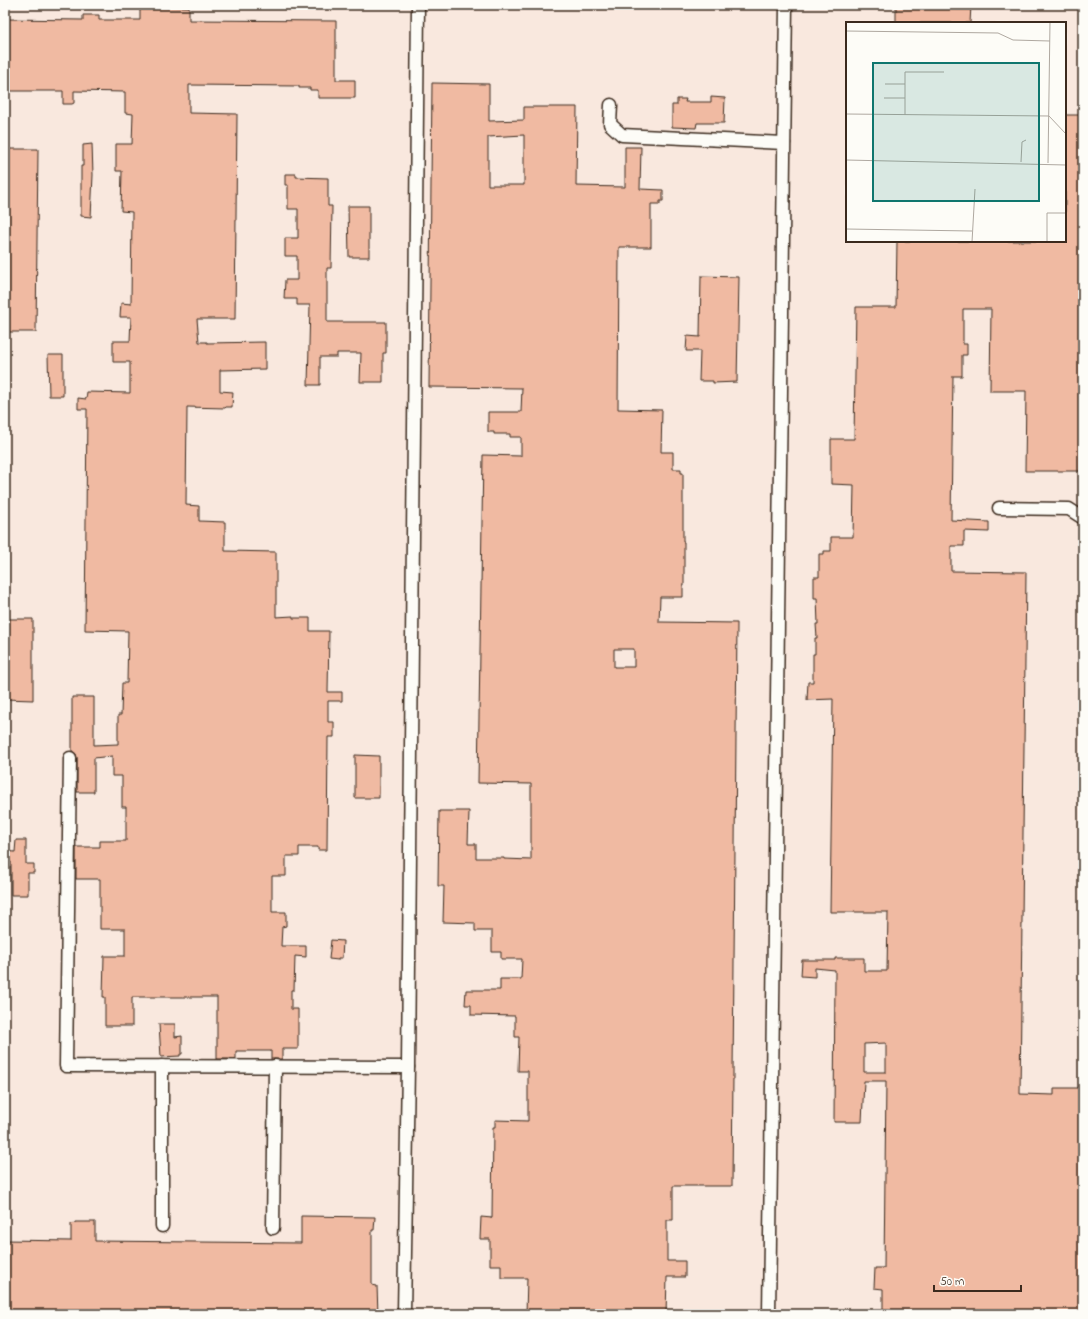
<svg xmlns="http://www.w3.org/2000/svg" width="1088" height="1319" font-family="'Indie Flower',sans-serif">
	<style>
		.built { fill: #f9e8de; fill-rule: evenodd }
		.building { fill: #f0baa2; stroke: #3b2a1e; fill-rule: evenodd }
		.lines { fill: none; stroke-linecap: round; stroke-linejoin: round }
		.minor-casing { stroke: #3b2a1e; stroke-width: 15 }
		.minor { stroke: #fdfcf7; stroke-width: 12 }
		.inset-road { fill: none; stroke: #afa8a0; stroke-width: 1 }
		.view { fill: #0f766e; fill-opacity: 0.15; stroke: #0f766e; stroke-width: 2 }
		.inset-edge { fill: none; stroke: #3b2a1e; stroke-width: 2 }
	</style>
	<rect width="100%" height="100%" fill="#fdfcf7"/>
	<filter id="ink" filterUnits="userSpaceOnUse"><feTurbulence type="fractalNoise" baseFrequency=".025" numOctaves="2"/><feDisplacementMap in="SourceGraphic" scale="8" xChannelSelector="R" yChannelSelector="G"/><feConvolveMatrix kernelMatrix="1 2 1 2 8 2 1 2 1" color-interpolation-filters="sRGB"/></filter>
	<g filter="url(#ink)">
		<path class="built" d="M5 5H1083V1314H5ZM847 23H1065V241H847Z"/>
		<g class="building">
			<path d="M896 5H971L970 23H896Z"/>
			<path d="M140 6 189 7V20L336 21V80H355V98H318V90H310V88H299V86L189 85V113L237 114 235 319H197L199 342H207V343L265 342V369L220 370V391L233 392 232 407H226L225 408 187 407 186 505 199 506V521L225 522V551L276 552V617L293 616V618H310V631H329L328 692H342V701H328V722H334V737H328L327 850H318V847H299V856H286V876H272V912H286V926L282 927 281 946H306V957L295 956 294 990H291V1009H298V1049H282V1059H271V1051H236V1059H217V997H132V1026H105V997H103L104 956H125V929H100V879H76V847H100V841H126V807H122V776H112V756L94 758V792H77V758L76 754 72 751V697H94V745L118 744V715H121L122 683H127L128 631 85 630 87 409H78V398L86 399 87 392 130 393V362H113V341H130L131 317H120L121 303 131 304 132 212 121 211 122 171H116V144H132L133 114 125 113V92L74 91V103L72 104H63V91H5V19L83 20V15H99V20H140Z"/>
			<path d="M432 83 489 84V121L524 120V107H577L576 186 625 187V147H641L640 189 663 190V201H660V204H651V247H619L618 409 662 410 661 452H673V469H681V473H683V542H684V586H683V597H660L659 622 737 623 732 1186H673V1220H667V1261H685V1277H667L666 1314H526L527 1278H501V1265H490V1239H480L481 1217 492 1218 493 1127H495V1120L528 1121V1071H518L519 1037H515V1016L471 1015V1005H465L466 990H500V979H521L522 959H501V952H492V931H475V923L443 922 444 886H438L439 811H469L468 844H476V858H504V859L531 860V784L478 783 483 455 521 456V437H510V434H494V432H488V412H521L522 388 429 387ZM524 135V185H488V137ZM614 649H634V667H614Z"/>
			<path d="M711 97 725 98 724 123H697L696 128 672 127V105H677V99H686L685 102H711Z"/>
			<path d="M1065 115H1083V471H1025L1026 391H990L991 309H963V344H967V355H962V376H953L951 520 989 522V532L964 531V546H951V571L1026 572 1020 1094 1054 1095V1088H1083V1314H883V1289L874 1288 875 1268H884L886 1081H864L862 1122H834L835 970 815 968V977L801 976 802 960H835V958H864V971H887L888 912H830L833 699 807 700 808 682H813V654H815V638H817L816 624H818L817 598H814V577H819V554H824V551H831V537H853L854 485 831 484V439H854L856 307H896L897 241H1065ZM886 1043V1072H864V1044Z"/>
			<path d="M92 144 93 175 91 217 81 216V166H83V145Z"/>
			<path d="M5 149H38L36 332H5Z"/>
			<path d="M285 174H296V177L328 178V206H332L331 268H327V322H386V353H383V382H360L361 353H337V357H320V385H308L310 305H297V299H284L285 280H297V256H285V238H298V209H288V185H285Z"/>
			<path d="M348 206H369V257H349Z"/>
			<path d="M701 276 739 277 737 382 713 383V381H699L700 351H686L687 336 700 337Z"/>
			<path d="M48 355H63V396H49Z"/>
			<path d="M5 619H33V700L5 699Z"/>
			<path d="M355 755 379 756V798H355Z"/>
			<path d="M16 840H26V864H34V873H28V895H11V862H5V851L15 852Z"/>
			<path d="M331 940 343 941 342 958H338V960L329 959Z"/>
			<path d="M159 1024H175V1037L182 1036V1054H180V1056L161 1057Z"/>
			<path d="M301 1216 375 1217 374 1230H372V1285L377 1286 378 1314H5V1240L71 1241V1224L75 1223V1222H95V1241L301 1243Z"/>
		</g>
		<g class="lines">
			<defs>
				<g id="minor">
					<path d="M611 105 610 124 622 135 784 143"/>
					<path d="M999 508 1069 509 1083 518"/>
					<path d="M70 758 66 1066 408 1067"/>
					<path d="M162 1066V1226"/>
					<path d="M273 1228 275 1066"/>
					<path d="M404 1314 408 1067 418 5"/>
					<path d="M769 1314 786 5"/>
				</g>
			</defs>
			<use href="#minor" class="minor-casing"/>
			<use href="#minor" class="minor"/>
		</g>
	</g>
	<g transform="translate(846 22)">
		<rect width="220" height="220" fill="#fdfcf7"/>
		<path class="inset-road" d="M0 9 152 11 167 18 204 19M39 62H59M38 76H59M0 92 203 94 220 112M59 93V50H98M0 138 220 143M175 140 176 120 180 118M202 141 204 0M0 207 126 209M126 220 129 167M201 220V191H220"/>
		<path class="view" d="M27 41H193V179H27Z"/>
		<rect width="220" height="220" class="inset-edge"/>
	</g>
	<rect width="1088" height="1319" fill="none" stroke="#fdfcf7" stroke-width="20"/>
	<rect x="10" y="10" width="1068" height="1299" fill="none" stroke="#3b2a1e" stroke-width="1.5" filter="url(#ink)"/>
	<path d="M934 1285v6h87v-6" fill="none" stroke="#3b2a1e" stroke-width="2"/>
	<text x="940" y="1285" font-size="12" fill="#3b2a1e" stroke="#fdfcf7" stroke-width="3" paint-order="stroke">50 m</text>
</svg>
